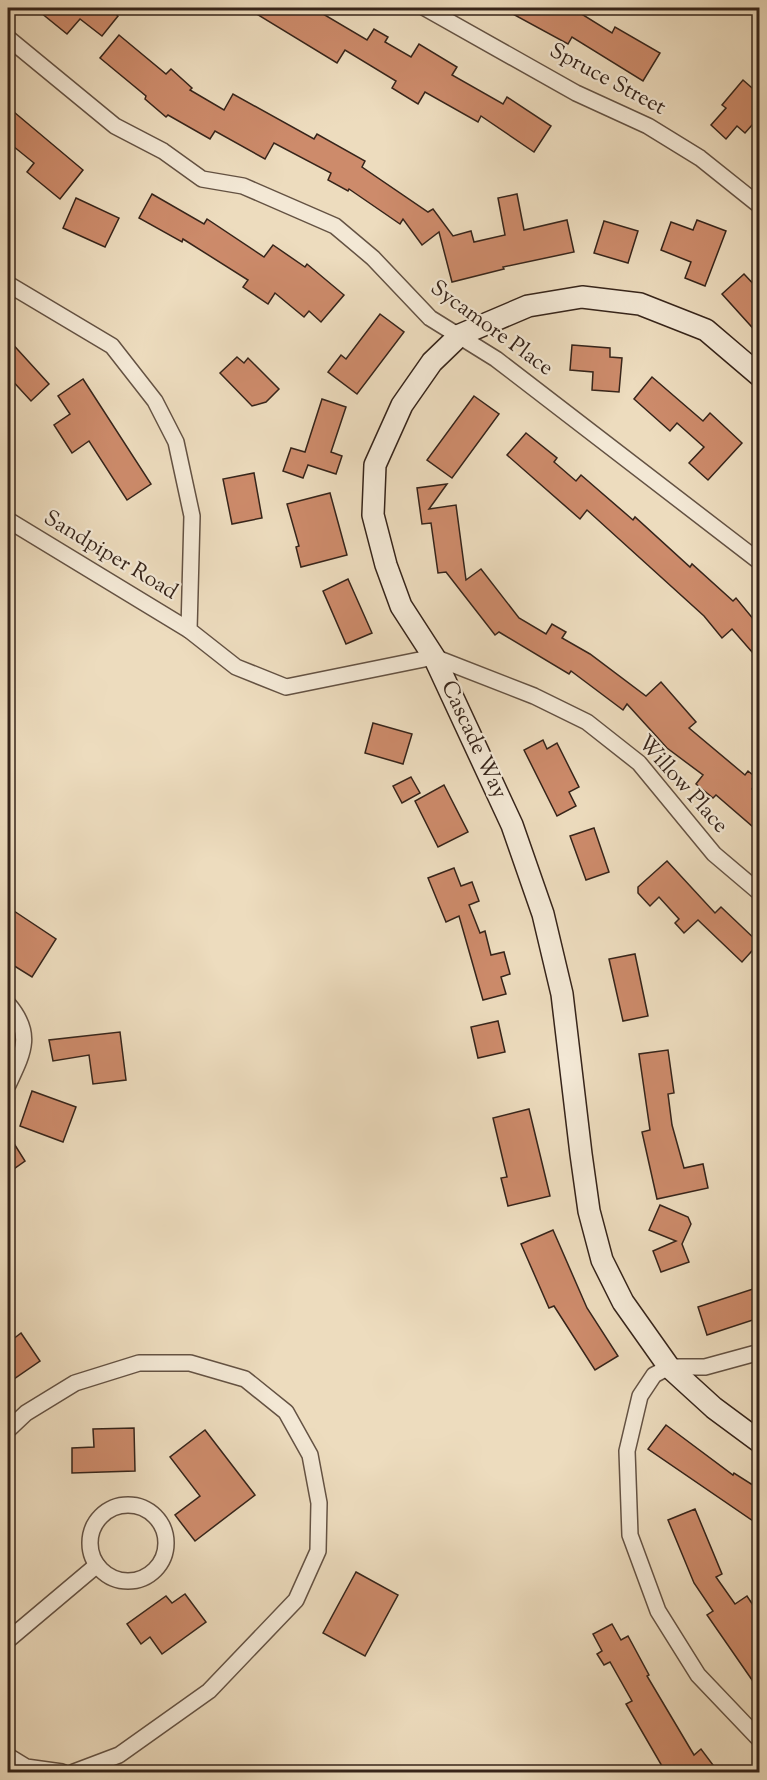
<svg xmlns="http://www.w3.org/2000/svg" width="767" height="1780" font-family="'Sorts Mill Goudy',serif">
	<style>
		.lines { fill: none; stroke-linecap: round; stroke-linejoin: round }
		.stream { stroke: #747d7b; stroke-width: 5 }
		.building { fill: #cd8b6b; stroke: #36241a; stroke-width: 1.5 }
		.street-casing { stroke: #645243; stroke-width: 18 }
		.secondary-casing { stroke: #36241a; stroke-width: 24 }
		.street { stroke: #f3e8d5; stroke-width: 15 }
		.secondary { stroke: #f3e8d5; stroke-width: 21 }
		.labels { text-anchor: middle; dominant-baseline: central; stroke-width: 4.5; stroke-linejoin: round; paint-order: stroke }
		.street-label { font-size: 22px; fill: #36241a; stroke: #f3e8d5 }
	</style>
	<rect width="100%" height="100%" fill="#eddcbe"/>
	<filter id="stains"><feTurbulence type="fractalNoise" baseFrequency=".00333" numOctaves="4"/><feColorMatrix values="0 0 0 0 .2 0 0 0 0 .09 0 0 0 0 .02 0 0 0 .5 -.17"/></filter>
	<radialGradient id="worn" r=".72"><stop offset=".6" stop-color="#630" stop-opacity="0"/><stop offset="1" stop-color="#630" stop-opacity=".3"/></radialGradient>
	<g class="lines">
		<path class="stream" d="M751 8 760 15"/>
	</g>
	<g class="building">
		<path d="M35 8H108L118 16 102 36 80 19 67 34Z"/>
		<path d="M247 8H313L367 40 374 29 388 37 385 42 411 57 419 44 457 67 452 75 503 104 507 97 551 126 534 152 481 116 478 122 425 92 418 104 392 88 396 81 345 50 337 63Z"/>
		<path d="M502 8H572L612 33 615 27 660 53 643 81 572 37 568 44Z"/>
		<path d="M119 35 166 74 171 69 192 88 190 90 224 110 233 94 314 139 317 134 365 161 362 167 428 212 433 209 453 236 471 231 474 242 505 235 498 198 517 194 524 230 567 220 574 252 503 267 504 269 452 282 439 232 422 245 403 219 400 224 349 189 348 191 328 180 331 173 274 143 265 159 215 131 210 139 168 115 166 117 145 99 146 96 100 58Z"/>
		<path d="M743 80 759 94V131L752 125 745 133 737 126 726 139 711 125 726 108 722 105Z"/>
		<path d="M8 107 83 170 60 199 27 172 34 163 8 142Z"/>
		<path d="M152 194 204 224 207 219 264 257 273 245 305 267 307 264 344 295 321 322 309 311 304 317 275 293 268 304 243 287 248 280 183 239 182 242 139 218Z"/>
		<path d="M76 198 119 218 105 247 63 228Z"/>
		<path d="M697 220 726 231 705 286 685 278 691 262 661 250 671 222 693 230Z"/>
		<path d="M604 221 638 231 628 263 594 253Z"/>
		<path d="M744 274 759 290V335L722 294Z"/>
		<path d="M380 314 404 332 357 394 328 372 341 355 346 359Z"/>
		<path d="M8 339 49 384 31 401 8 376Z"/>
		<path d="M572 345 610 348V357L622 358 619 392 592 390 593 372 570 370Z"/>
		<path d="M237 357 244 363 248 358 279 389 266 402 252 406 220 373Z"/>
		<path d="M652 377 703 421 710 413 742 443 708 480 689 463 704 447 677 423 670 431 634 399Z"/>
		<path d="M83 379 151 484 127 500 89 441 72 453 54 425 70 414 58 396Z"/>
		<path d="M474 396 499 414 452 478 427 460Z"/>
		<path d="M322 399 346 407 331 452 342 456 336 474 308 465 303 478 283 471 291 448 305 452Z"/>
		<path d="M526 433 557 458 554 462 576 481 581 475 633 520 635 517 690 567 692 564 733 601 736 598 759 626V660L732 629 722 638 704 616 587 510 580 519 507 455Z"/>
		<path d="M254 473 262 518 232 524 223 479Z"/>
		<path d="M447 484 429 509 456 505 466 580 481 569 519 618 546 634 552 624 566 632 562 638 590 654 646 696 661 682 696 722 689 728 745 775 748 771 759 780 752 789 759 796V832L716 795 713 798 696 784 703 775 667 748 627 704 623 710 571 671 569 674 499 632 495 635 446 572 438 573 431 523 422 524 417 488Z"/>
		<path d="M330 493 347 555 301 567 296 547 299 546 287 504Z"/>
		<path d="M348 579 372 633 346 644 323 591Z"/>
		<path d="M373 723 412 734 403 764 365 753Z"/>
		<path d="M543 740 547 749 557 743 579 787 569 792 576 806 557 816 524 750Z"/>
		<path d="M411 777 420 793 402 803 393 786Z"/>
		<path d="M444 785 468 832 438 847 415 801Z"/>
		<path d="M594 828 609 872 586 880 570 836Z"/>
		<path d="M667 861 715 913 721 907 759 943 742 962 698 920 684 933 675 923 679 919 659 897 650 906 638 893V887Z"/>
		<path d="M454 868 461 886 472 882 479 901 469 905 480 933 485 931 491 955 504 952 510 974 501 977 506 994 483 1000 459 916 446 922 428 878Z"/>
		<path d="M14 911 56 939 32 977 8 962V921Z"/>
		<path d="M635 954 648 1016 623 1021 609 959Z"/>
		<path d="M498 1021 505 1052 478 1058 471 1027Z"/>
		<path d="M120 1032 126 1080 93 1084 89 1055 53 1061 49 1040Z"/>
		<path d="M668 1050 674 1093 668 1094 672 1125 684 1168 703 1164 708 1188 657 1199 642 1132 650 1130 639 1054Z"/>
		<path d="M32 1091 76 1107 63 1142 20 1126Z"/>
		<path d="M529 1109 550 1196 508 1206 501 1178 507 1177 493 1118Z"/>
		<path d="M8 1134 25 1161 8 1173Z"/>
		<path d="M660 1205 688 1217 691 1224 682 1244 689 1262 661 1272 653 1251 676 1241 649 1230Z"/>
		<path d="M553 1230 587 1308 618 1356 595 1370 554 1306 549 1308 521 1244Z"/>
		<path d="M759 1287V1318L707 1335 698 1307Z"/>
		<path d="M21 1333 40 1361 8 1383V1343Z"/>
		<path d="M666 1425 733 1475 734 1473 759 1489V1525L648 1449Z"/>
		<path d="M134 1428 135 1471 72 1473V1448L94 1447 93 1429Z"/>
		<path d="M205 1430 255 1495 195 1541 175 1515 200 1496 170 1457Z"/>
		<path d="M695 1509 722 1574 716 1577 735 1604 747 1596 759 1614V1690L707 1615 713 1611 694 1583 668 1520Z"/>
		<path d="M356 1572 398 1595 365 1656 323 1633Z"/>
		<path d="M185 1594 206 1622 162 1654 150 1637 141 1644 127 1624 166 1596 172 1603Z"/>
		<path d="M612 1624 621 1640 628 1636 649 1675 647 1676 694 1755 701 1749 719 1773H666L626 1704 632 1701 610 1662 604 1665 597 1654 602 1651 593 1634Z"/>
	</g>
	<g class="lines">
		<defs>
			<g id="street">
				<path d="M425 8 576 93 648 126 700 158 760 206"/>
				<path d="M8 38 115 126 163 151 202 179 243 186 335 226 373 258 430 318 496 359 760 562"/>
				<path d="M8 284 112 346 155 401 176 442 192 516 189 630 236 667 286 687 434 657 534 696 587 722 639 763 714 854 760 893"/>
				<path d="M8 520 189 630"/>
				<path d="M8 1004C34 1034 23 1053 8 1085"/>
				<path d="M760 1352 705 1367H669L654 1375 640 1396 627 1451 630 1535 658 1611 698 1675 760 1740"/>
				<path d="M8 1430 26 1413 75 1383 139 1363H190L245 1379 286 1412 310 1455 319 1503 318 1551 296 1600 209 1691 119 1755 74 1772"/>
				<circle cx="128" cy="1543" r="38"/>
				<path d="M8 1640 97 1565"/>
				<path d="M8 1756 26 1767 62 1772"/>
			</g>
			<path id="secondary" d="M760 376 706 330 640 304 582 297 528 306 460 335 432 362 402 405 375 465 373 515 386 565 401 606 434 657 512 825 543 914 562 994 581 1154 589 1211 602 1260 623 1302 669 1367 714 1408 760 1442"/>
		</defs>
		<use href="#street" class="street-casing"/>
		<use href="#secondary" class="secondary-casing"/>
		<use href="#street" class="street"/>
		<use href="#secondary" class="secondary"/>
	</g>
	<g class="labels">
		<g class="street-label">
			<text transform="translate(607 80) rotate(28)">Spruce Street</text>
			<text transform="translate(491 329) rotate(36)">Sycamore Place</text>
			<text transform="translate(110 556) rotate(31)">Sandpiper Road</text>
			<text transform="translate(473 740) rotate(65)">Cascade Way</text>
			<text transform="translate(682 785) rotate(48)">Willow Place</text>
		</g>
	</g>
	<rect width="767" height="1780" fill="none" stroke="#eddcbe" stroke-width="30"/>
	<rect x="9" y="9" width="749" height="1762" fill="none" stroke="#36241a" stroke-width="3"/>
	<rect x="15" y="15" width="737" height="1750" fill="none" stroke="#36241a" stroke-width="1.5"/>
	<rect width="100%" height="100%" filter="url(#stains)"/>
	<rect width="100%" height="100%" fill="url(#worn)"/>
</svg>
